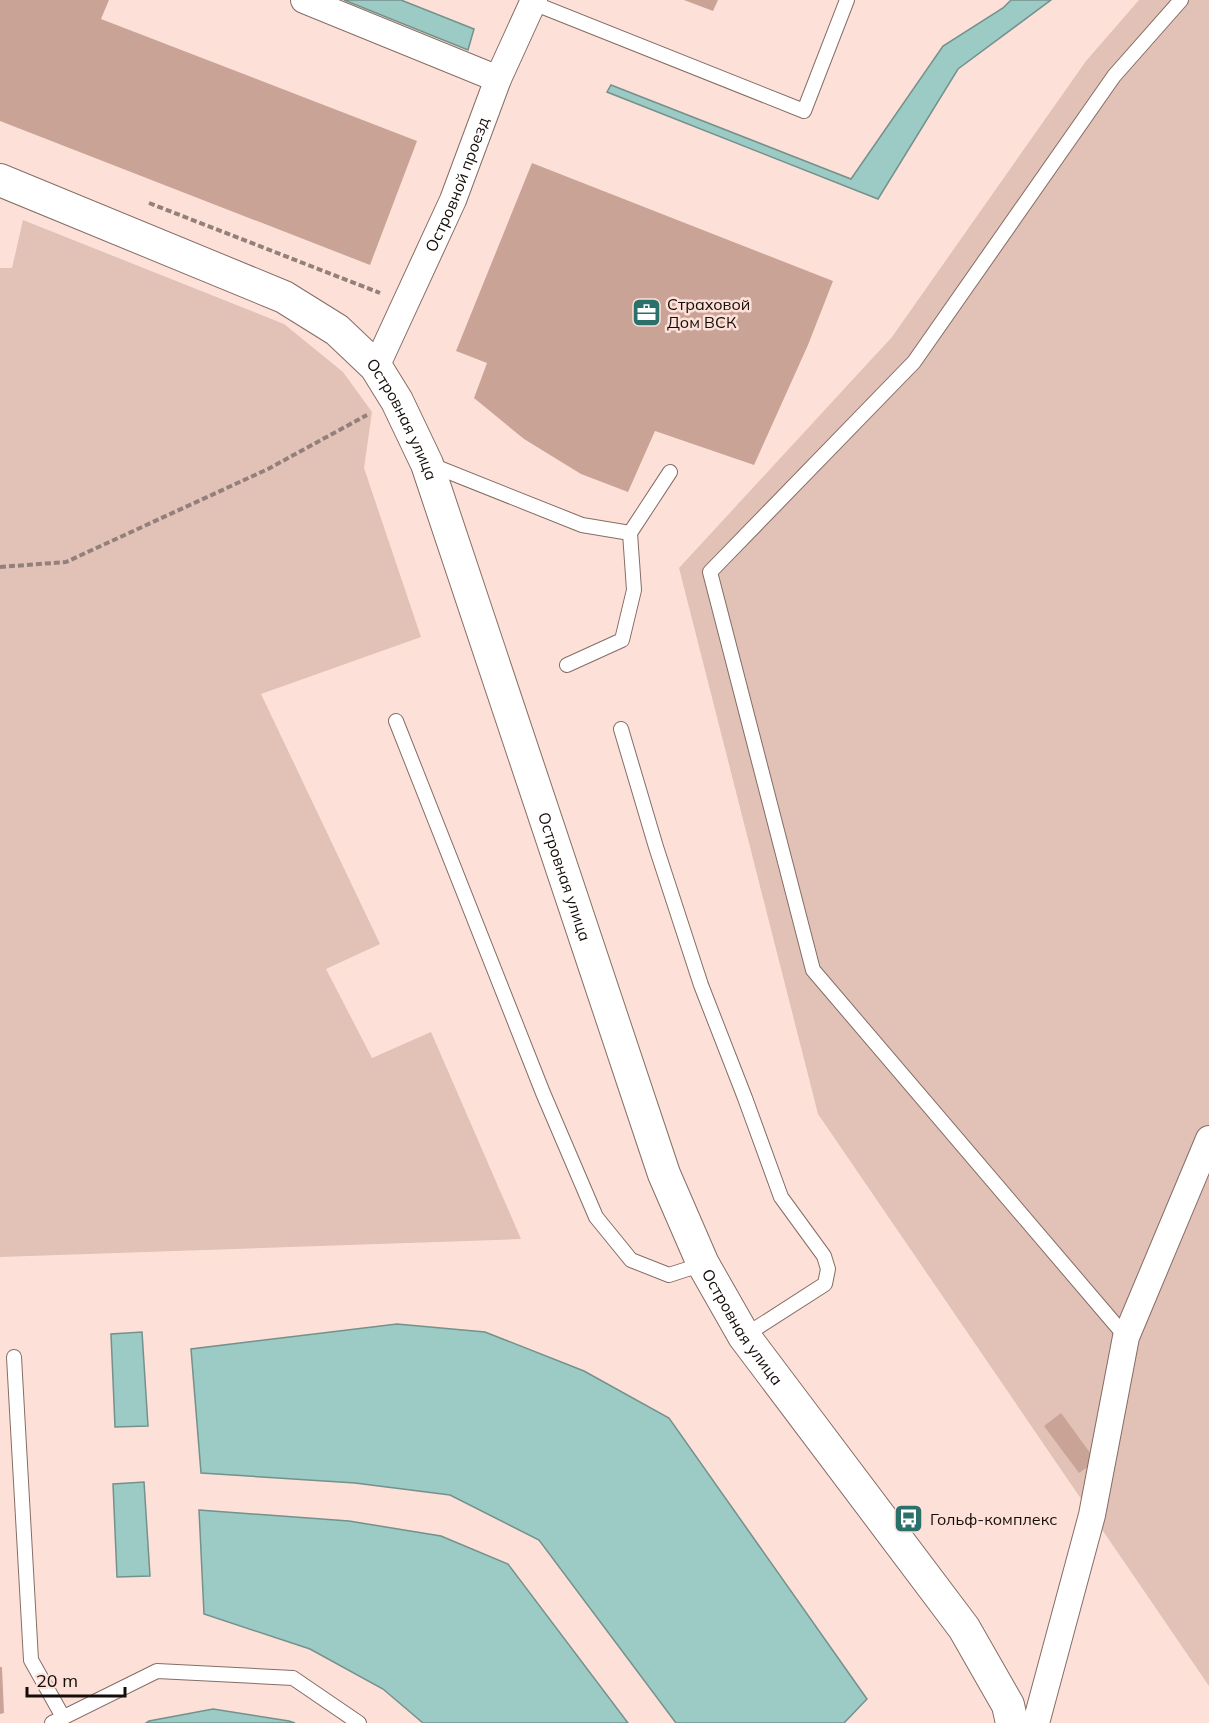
<svg xmlns="http://www.w3.org/2000/svg" width="1209" height="1723" font-family="Mulish,sans-serif">
	<style>
		.green { fill: #e2c1b7 }
		.water { fill: #9ccac4; stroke: #74918c; stroke-width: 1.5 }
		.building { fill: #caa397 }
		.lines { fill: none; stroke-linecap: round; stroke-linejoin: round }
		.service-casing { stroke: #856d65; stroke-width: 16 }
		.minor-casing { stroke: #856d65; stroke-width: 28 }
		.tertiary-casing { stroke: #856d65; stroke-width: 34 }
		.path { stroke: #93807b; stroke-width: 4; stroke-dasharray: 6 3; stroke-linecap: butt }
		.service { stroke: #fff; stroke-width: 14 }
		.minor { stroke: #fff; stroke-width: 26 }
		.tertiary { stroke: #fff; stroke-width: 32 }
		.labels { text-anchor: middle; dominant-baseline: central; stroke-width: 5; stroke-linejoin: round; paint-order: stroke }
		.street-label { font-size: 16px; fill: #150d0a; stroke: #fde1d9 }
		.poi-label { font-size: 16px; fill: #150d0a; stroke: #fde1d9; text-anchor: start }
	</style>
	<rect width="100%" height="100%" fill="#fde1d9"/>
	<g class="green">
		<path d="M1139 0H1209V1686L818 1114 679 568 892 337 1086 61Z"/>
		<path d="M23 220 284 324 343 372 372 412 364 468 421 637 261 694 380 944 326 969 372 1058 431 1032 521 1239 0 1257V268H12Z"/>
	</g>
	<g class="water">
		<path d="M344 0H401L474 29 468 50Z"/>
		<path d="M1011 0H1051L958 69 878 199 607 92 611 85 851 179 943 46 1003 8Z"/>
		<path d="M397 1324 485 1332 584 1371 669 1418 867 1699 844 1723H676L539 1540 450 1495 355 1483 201 1473 191 1349Z"/>
		<path d="M142 1332 148 1426 115 1427 111 1334Z"/>
		<path d="M144 1482 150 1576 117 1577 113 1484Z"/>
		<path d="M199 1510 349 1521 441 1536 508 1564 628 1723H423L383 1689 310 1649 204 1614Z"/>
		<path d="M213 1709 289 1721 295 1723H146L149 1721Z"/>
	</g>
	<g class="building">
		<path d="M0 0H109L101 19 417 141 370 265 0 121Z"/>
		<path d="M684 0H718L713 11Z"/>
		<path d="M532 163 833 281 808 345 754 465 655 431 628 492 581 474 524 439 474 398 487 363 456 351Z"/>
		<path d="M1061 1413 1096 1461 1079 1473 1044 1426Z"/>
		<path d="M0 1667H2L4 1713 0 1714Z"/>
	</g>
	<g class="lines">
		<defs>
			<g id="service">
				<path d="M528 1 804 111 847 0"/>
				<path d="M429 464 582 525 630 533"/>
				<path d="M567 665 622 640 634 590 630 533 670 472"/>
				<path d="M396 721 543 1093 596 1217 631 1260 669 1275 703 1264"/>
				<path d="M621 729 656 847 701 985 745 1098 781 1197 824 1256 828 1269 825 1284 744 1336"/>
				<path d="M1126 1337 813 970 710 572 914 362 1114 76 1181 0"/>
				<path d="M14 1357 31 1660 63 1717"/>
				<path d="M52 1723 157 1671 293 1678 359 1723"/>
			</g>
			<g id="minor">
				<path d="M304 0 498 79"/>
				<path id="s1" d="M376 367 453 200 498 79 534 0"/>
				<path d="M1036 1723 1092 1515 1126 1337 1209 1139"/>
			</g>
			<g id="tertiary">
				<path id="s2" d="M0 180 284 297 337 330 376 367 397 401 427 464 664 1174 703 1264 744 1336 964 1628 1008 1705 1012 1723"/>
			</g>
		</defs>
		<use href="#service" class="service-casing"/>
		<use href="#minor" class="minor-casing"/>
		<use href="#tertiary" class="tertiary-casing"/>
		<g class="path">
			<path d="M149 203 380 293"/>
			<path d="M0 567 66 562 268 469 367 415"/>
		</g>
		<use href="#service" class="service"/>
		<use href="#minor" class="minor"/>
		<use href="#tertiary" class="tertiary"/>
	</g>
	<defs>
		<symbol id="office-square" viewBox="-11 -11 22 22"><rect x="-9" y="-9" width="18" height="18" rx="4" fill="#29716a" stroke="#fde1d9"/><path d="M-6-3h4V-5.5h4V-3h4V5H-6ZM-1-4.5V-3h2v-1.5ZM-6 0V1H6V0Z" fill="#fff"/></symbol>
		<symbol id="bus-square" viewBox="-11 -11 22 22"><rect x="-9" y="-9" width="18" height="18" rx="4" fill="#29716a" stroke="#fde1d9"/><path d="M-5-6H5V4H4V6H2V4H-2V6H-4V4H-5ZM-3.5-4V0h7V-4ZM-3.5 1.2v1.5H-2V1.2ZM2 1.2v1.5H3.5V1.2Z" fill="#fff"/></symbol>
	</defs>
	<g fill-rule="evenodd">
		<use href="#office-square" x="630" y="296" width="33" height="33"/>
		<use href="#bus-square" x="892" y="1502" width="33" height="33"/>
	</g>
	<g class="labels">
		<g class="street-label">
			<text stroke="none"><textPath href="#s1" startOffset="200">Островной проезд</textPath></text>
			<text stroke="none"><textPath href="#s2" startOffset="482">Островная улица</textPath></text>
			<text stroke="none"><textPath href="#s2" startOffset="968">Островная улица</textPath></text>
			<text stroke="none"><textPath href="#s2" startOffset="1454">Островная улица</textPath></text>
		</g>
		<g class="poi-label">
			<text x="667" y="304">Страховой<tspan x="667" dy="18">Дом ВСК</tspan></text>
			<text x="930" y="1519">Гольф-комплекс</text>
		</g>
	</g>
	<path d="M27 1687v9h98v-9" fill="none" stroke="#150d0a" stroke-width="3"/>
	<text x="36" y="1687" font-size="18" fill="#150d0a" stroke="#fde1d9" stroke-width="4.5" paint-order="stroke">20 m</text>
</svg>
